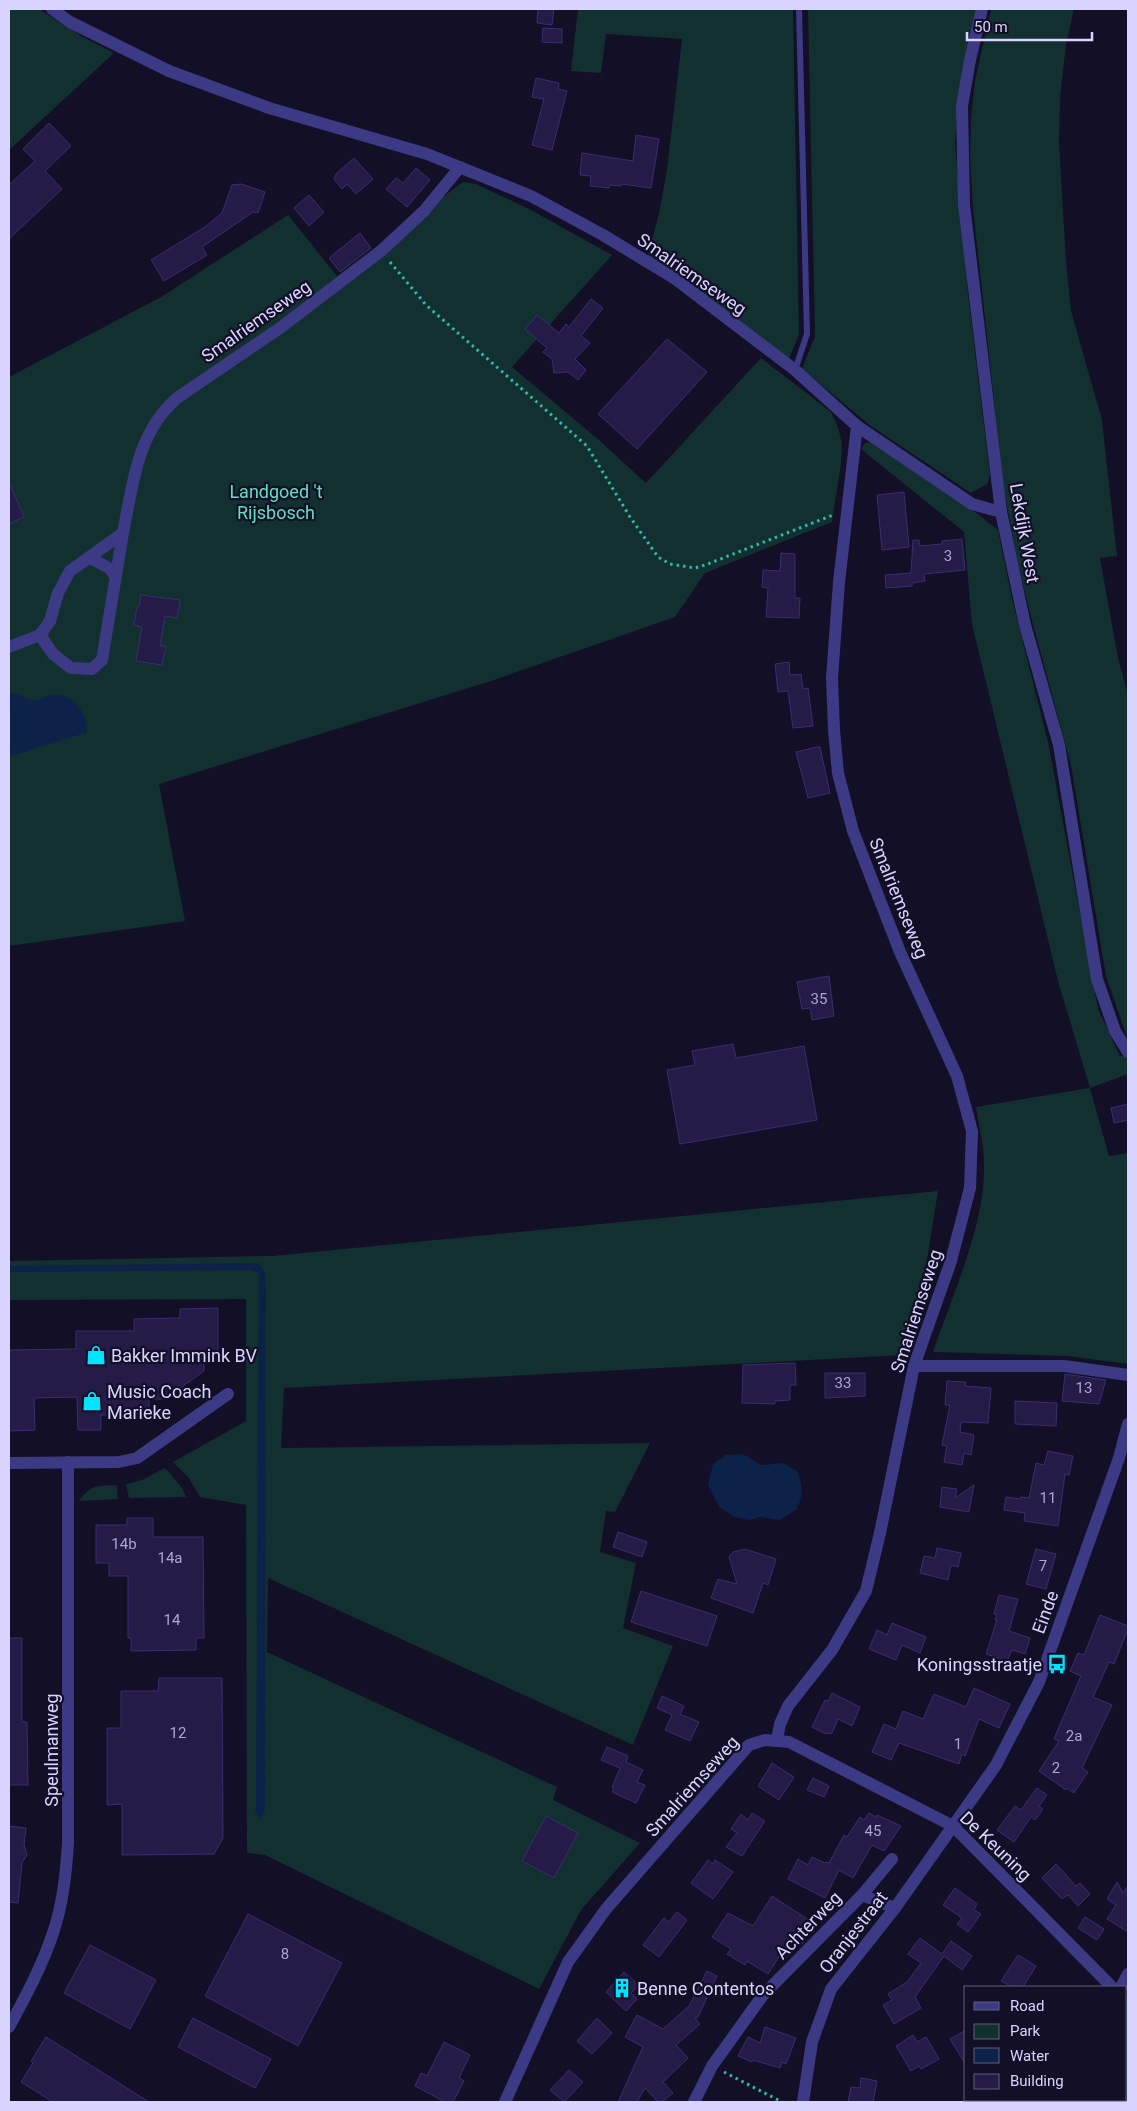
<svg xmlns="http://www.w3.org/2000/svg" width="1137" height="2111" font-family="Roboto,sans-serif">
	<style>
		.green { fill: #12302f }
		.water { fill: #0c2248 }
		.building { fill: #241b47; stroke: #3b2d73 }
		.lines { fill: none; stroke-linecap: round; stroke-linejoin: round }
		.path { stroke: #2fb8b0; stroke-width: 3; stroke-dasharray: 2.5 4; stroke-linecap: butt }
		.service { stroke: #3d3a85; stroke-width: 6 }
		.minor { stroke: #3d3a85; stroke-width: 12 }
		.tertiary { stroke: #3d3a85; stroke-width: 12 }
		.labels { text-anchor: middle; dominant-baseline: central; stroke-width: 4.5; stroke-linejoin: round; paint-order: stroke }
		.number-label { font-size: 15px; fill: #aca6d1 }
		.street-label { font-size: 18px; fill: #d9d4ff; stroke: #130f26 }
		.park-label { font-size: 18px; fill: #5fe0c0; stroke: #130f26 }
		.poi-label { font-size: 18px; fill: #d9d4ff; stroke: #130f26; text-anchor: start }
	</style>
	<rect width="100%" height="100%" fill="#130f26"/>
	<g class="green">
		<path d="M9 9H39L83 37 114 53 9 150Z"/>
		<path d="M578 9H793L799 334 789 359 647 258 659 214 667 169 682 39 606 34 601 73 571 71Z"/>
		<path d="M808 9H977L958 102 955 144 968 294 990 475 987 484 971 493 871 426 802 369 815 336Z"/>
		<path d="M991 9H1074L1066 44 1060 98 1059 143 1066 261 1071 311 1102 420 1117 556 1100 558 1118 658 1128 695V1040L1106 976 1071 765 1031 617 1016 555 1003 484 973 208 970 159 971 118 975 81Z"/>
		<path d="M463 182 476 184 529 209 612 255 512 367 600 441 646 483 761 358 831 412 838 427 842 444 841 464 832 522 705 573 675 617 491 681 159 784 185 921 9 946V377L161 297 288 215 337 276Z"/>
		<path d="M870 442 978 514 998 530 1012 599 1048 742 1098 1009 1120 1056 1125 1055 1128 1059V1074L1090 1088 1109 1156 1128 1153V1364L1067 1356 933 1352C952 1296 986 1223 984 1164 984 1145 979 1126 976 1107L1090 1088 1058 981 972 624 964 532 861 449 865 443Z"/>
		<path d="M938 1191 928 1254 904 1355 284 1388 281 1448 650 1443 615 1512 606 1511 600 1552 636 1563 623 1628 673 1646 633 1745 268 1578 267 1652 557 1787 553 1800 640 1843 581 1910 539 1989 265 1855 247 1853 246 1505 200 1497 188 1477 173 1462 246 1421V1299L9 1300V1261L272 1256Z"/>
		<path d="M165 1468 182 1488 186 1497 129 1498 126 1484 142 1480Z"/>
		<path d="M117 1485 118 1499 79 1501C91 1484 98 1486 117 1485Z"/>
		<path d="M1128 1993V2102H1068L1069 2100H1126V1997Z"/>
	</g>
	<g class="water">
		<path d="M9 693C18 693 23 698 31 700 39 702 43 696 50 695 72 692 88 712 87 732L9 757Z"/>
		<path d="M258 1263 266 1273V1286L265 1810 261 1818 255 1814 256 1809 259 1274 251 1270 9 1272V1266Z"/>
		<path d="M743 1454 761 1465 783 1463 797 1471 801 1483 802 1496 797 1509 780 1520 760 1517 750 1520 734 1517 719 1507 708 1485 713 1464 726 1455Z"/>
	</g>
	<g class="building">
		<path d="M538 9H554L552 25 537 23Z"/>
		<path d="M543 28 562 29V43L542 42Z"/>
		<path d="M536 78 559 83 558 89 567 91 552 150 532 145 544 99 532 97Z"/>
		<path d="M49 123 71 146 45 171 62 189 9 239V185L35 161 23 149Z"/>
		<path d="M636 135 659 139 651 188 621 184V186L610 185 609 188 590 186 591 176 580 175 582 153 633 161Z"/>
		<path d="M354 158 373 179 356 194 347 184 342 189 334 179 336 174Z"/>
		<path d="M416 168 430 180 407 207 386 189 396 178 403 183Z"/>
		<path d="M241 184 265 192 258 213 253 212 202 247 207 255 164 281 151 260 205 227 222 213 232 185Z"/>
		<path d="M309 195 324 212 309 226 294 208Z"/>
		<path d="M360 233 371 248 340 272 329 258Z"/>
		<path d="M591 299 603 308 581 336 590 343 575 359 586 370 578 380 568 372 554 373 552 359 543 352 547 348 525 329 537 315 559 333 566 324 569 327Z"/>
		<path d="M667 339 707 372 637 449 598 414Z"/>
		<path d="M9 482 24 517 9 524Z"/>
		<path d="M904 492 909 547 882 550 877 495Z"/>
		<path d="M962 539 965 570 924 574 925 581 912 583V586L886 588 885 575 911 573 913 540H919L920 546 942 544V541Z"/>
		<path d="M781 553 795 554V598H800L799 618 766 617 768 588 762 587 763 570 780 571Z"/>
		<path d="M141 595 180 600 177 618 165 616 160 646H166L162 665 136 661 142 627 134 625 137 607H139Z"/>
		<path d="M789 662 790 675 801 674 803 689 808 688 813 726 793 728 788 691 778 692 775 664Z"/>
		<path d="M817 747H820L830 793 808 798 796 752Z"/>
		<path d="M829 976 834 1016 812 1020 810 1008 802 1009 797 982Z"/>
		<path d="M733 1044 736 1058 804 1046 817 1120 680 1144 667 1070 695 1065 692 1051Z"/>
		<path d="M1128 1104V1120L1114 1123 1111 1108Z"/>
		<path d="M218 1308V1362H204V1371L165 1399H149V1410L143 1414 101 1415V1430H78L77 1397 34 1398 35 1430 9 1431V1350L76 1349V1331H134V1319L180 1318V1309Z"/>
		<path d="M795 1363 796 1385H790V1400L775 1401V1404L742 1403 743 1365Z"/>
		<path d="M825 1373H865V1396L825 1398Z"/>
		<path d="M1065 1374 1106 1380 1099 1404 1062 1401Z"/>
		<path d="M947 1381 966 1382 965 1386 991 1388 988 1423 961 1422 960 1432 974 1435 971 1455 964 1453 962 1465 944 1462 947 1446 942 1445 950 1405H945Z"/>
		<path d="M1015 1401 1057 1403 1056 1426 1015 1424Z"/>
		<path d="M1048 1451 1073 1456 1069 1475 1065 1474 1058 1526 1024 1521 1025 1513 1004 1510 1006 1497 1020 1499 1021 1497 1029 1498 1036 1463 1044 1465Z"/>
		<path d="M974 1485 969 1512 940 1507 942 1487 957 1489 955 1498Z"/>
		<path d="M127 1518H153V1537H203L204 1638H196V1650L131 1651V1638H128V1576H109V1563H96V1525H127Z"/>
		<path d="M618 1532 647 1542 642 1557 613 1547Z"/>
		<path d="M937 1548 961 1553 958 1567 951 1565 948 1580 920 1573 924 1556 935 1558Z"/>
		<path d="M745 1549 776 1559 768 1585 763 1583 753 1613 711 1598 718 1579 737 1584 729 1557 733 1552Z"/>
		<path d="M1036 1549 1056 1554 1046 1589 1026 1584Z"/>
		<path d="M641 1591 717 1616 707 1646 631 1622Z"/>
		<path d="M999 1595 1018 1599 1009 1631 1030 1638 1025 1654 1012 1650 1007 1661 986 1654 997 1620H995L997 1615 994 1614Z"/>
		<path d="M1100 1615 1128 1626V1629L1114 1664 1109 1662 1093 1697 1112 1705 1082 1768 1088 1772 1074 1793 1067 1788 1066 1790 1039 1771 1059 1741 1054 1739 1081 1676 1070 1671 1078 1653 1084 1655Z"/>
		<path d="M892 1623 926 1637 920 1653 902 1645 896 1660 869 1649 877 1630 887 1635Z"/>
		<path d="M9 1638H22V1722H27L28 1785H9Z"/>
		<path d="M159 1678H222L223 1838 214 1854 122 1855V1804L107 1805V1728H121V1691H158Z"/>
		<path d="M974 1688 1010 1704 999 1728 979 1719 965 1756 962 1754 959 1764 899 1743 891 1760 872 1752 884 1724 896 1729 903 1711 923 1719 934 1694 966 1707Z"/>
		<path d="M832 1693 860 1707 852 1726 838 1719 832 1733 826 1734 812 1727 825 1700 828 1701Z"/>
		<path d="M662 1696 684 1706 680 1714 699 1722 690 1741 665 1730 672 1715 657 1708Z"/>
		<path d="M607 1747 628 1756 626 1762 643 1770 637 1782 645 1785 636 1803 612 1792 614 1788 612 1787 620 1768 601 1760Z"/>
		<path d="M772 1763 794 1777 779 1800 758 1786Z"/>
		<path d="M813 1778 829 1786 824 1797 807 1790Z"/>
		<path d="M1037 1788 1047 1795 1039 1806 1043 1809 1035 1820 1031 1817 1014 1842 997 1830 1015 1806 1021 1810Z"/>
		<path d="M752 1813 765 1821 742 1856 726 1847 737 1833 731 1829 741 1814 748 1820Z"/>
		<path d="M869 1813 876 1817 877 1815 901 1826 884 1851 872 1845 853 1878 839 1870 825 1898 788 1879 798 1859 808 1865 812 1857 825 1863 826 1862 829 1863 844 1835 847 1837 860 1817 864 1820Z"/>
		<path d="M546 1816 578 1833 554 1878 522 1861Z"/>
		<path d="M9 1826 26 1828 24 1844 27 1855 22 1863 18 1903 9 1902Z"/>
		<path d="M708 1860 713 1864 715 1860 733 1872 713 1899 691 1883Z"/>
		<path d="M1056 1864 1076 1886 1080 1883 1090 1894 1078 1906 1068 1895 1062 1899 1042 1878Z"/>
		<path d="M1117 1882 1123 1893 1128 1886V1932L1107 1919 1116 1905 1107 1899Z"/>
		<path d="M955 1888 977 1904 974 1910 981 1914 968 1932 957 1924 962 1918 943 1905Z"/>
		<path d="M772 1896 815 1924 802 1944 791 1938 768 1974 747 1961 745 1965 727 1954 731 1949 712 1937 728 1913 753 1926Z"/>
		<path d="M677 1912 687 1920 659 1957 643 1945 664 1918 669 1922Z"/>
		<path d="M248 1914 342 1963 298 2046 205 1996Z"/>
		<path d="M1085 1917 1104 1929 1097 1940 1078 1928Z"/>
		<path d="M920 1938 942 1954 951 1941 972 1956 962 1970 944 1956 915 1997 921 2008 894 2024 883 2005 892 2000 888 1994 907 1982 921 1963 908 1954Z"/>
		<path d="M90 1945 156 1980 130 2029 64 1993Z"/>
		<path d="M1018 1955 1036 1966 1023 1987H1012L1001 1981Z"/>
		<path d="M707 1971 717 1976 698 2017 695 2018 700 2024 676 2045 688 2058 663 2082 673 2093 662 2102H658L645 2088 637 2102H618L643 2047 625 2037 637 2015 663 2029 689 2006Z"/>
		<path d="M624 1972 639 1985 631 1993 637 1999 626 2011 606 1992Z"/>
		<path d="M193 2018 271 2059 255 2088 178 2047Z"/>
		<path d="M597 2018 612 2033 592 2054 577 2041Z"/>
		<path d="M765 2027 796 2038 786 2064 782 2062 780 2068 753 2060 752 2062 738 2056 748 2037 760 2043Z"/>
		<path d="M966 2030V2065L950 2039Z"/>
		<path d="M913 2035 917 2042 926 2037 939 2059 921 2069 919 2066 911 2071 896 2046Z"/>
		<path d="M46 2037 149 2102H53L21 2082 33 2063 31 2061Z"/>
		<path d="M444 2042 470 2055 459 2078 464 2081 453 2102H445L415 2086 421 2073 427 2076Z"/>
		<path d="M569 2070 583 2082 564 2102 550 2090Z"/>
		<path d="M861 2078 877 2081 873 2102H848L851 2087 860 2088Z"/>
	</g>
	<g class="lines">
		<g class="path">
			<path d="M390 262 426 305 587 446 630 517 658 557 670 564 695 568 705 565 833 515"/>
			<path d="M724 2072 782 2102"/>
		</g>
		<path class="service" d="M795 370 807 334 799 9"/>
		<g class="minor">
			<path d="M52 9 70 22 169 71 269 108 427 154 531 196 603 235 674 278 795 370 857 426 972 504 1001 512"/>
			<path d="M90 558 109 568 115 576"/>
			<path d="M40 635 53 654 71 668 92 669 102 660 123 533"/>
			<path d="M9 647 40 635 50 621 58 593 70 571 123 533C133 483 137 433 177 398L280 328 381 251 424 211 460 167"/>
			<path d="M914 1366H1064L1128 1375"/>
			<path d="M9 1463 119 1462 137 1458 228 1394"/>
			<path d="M777 1740 780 1724 788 1706 832 1650 866 1591 880 1533 914 1366 951 1261 970 1188 972 1131 957 1076 900 952 853 831 838 773 834 730 832 678 839 582 857 426"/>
			<path d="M862 1895 892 1859"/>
			<path d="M1121 1987 1128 1974"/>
			<path d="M9 2027C26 1996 42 1966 53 1933 63 1904 66 1873 68 1843V1462"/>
			<path d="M694 2102 712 2066 763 1995 862 1895 895 1908"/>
			<path d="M803 2102 812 2042 831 1989 895 1908 953 1826 1112 1987"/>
			<path d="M1054 2102 1056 2100"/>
		</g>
		<g class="tertiary">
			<path d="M982 9 970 60 962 106 964 205 1001 512 1025 625 1059 745 1097 979 1115 1031 1128 1052"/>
			<path d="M505 2102 568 1962 606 1909 749 1745 765 1740 789 1742 953 1826 996 1765 1039 1682 1119 1458 1128 1424"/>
		</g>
	</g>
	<defs>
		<symbol id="shop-bare" viewBox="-9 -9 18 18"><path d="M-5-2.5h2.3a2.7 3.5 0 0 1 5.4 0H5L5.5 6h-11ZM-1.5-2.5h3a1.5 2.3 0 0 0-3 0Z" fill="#00e5ff" stroke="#130f26" stroke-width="2.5" paint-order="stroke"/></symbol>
		<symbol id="bus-bare" viewBox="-9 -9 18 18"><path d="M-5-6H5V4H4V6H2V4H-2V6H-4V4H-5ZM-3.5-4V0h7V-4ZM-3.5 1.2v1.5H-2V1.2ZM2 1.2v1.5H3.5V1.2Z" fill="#00e5ff" stroke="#130f26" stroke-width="2.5" paint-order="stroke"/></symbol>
		<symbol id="building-bare" viewBox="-9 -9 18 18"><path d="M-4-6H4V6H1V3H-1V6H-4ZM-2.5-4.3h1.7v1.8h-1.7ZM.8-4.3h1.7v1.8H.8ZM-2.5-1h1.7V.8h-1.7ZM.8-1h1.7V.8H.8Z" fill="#00e5ff" stroke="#130f26" stroke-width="2.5" paint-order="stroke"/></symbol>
	</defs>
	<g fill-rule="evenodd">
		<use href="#shop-bare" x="82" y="1341" width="28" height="28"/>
		<use href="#shop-bare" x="78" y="1387" width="28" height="28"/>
		<use href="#bus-bare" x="1043" y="1650" width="28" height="28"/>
		<use href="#building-bare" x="608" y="1974" width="28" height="28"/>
	</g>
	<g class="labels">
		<g class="number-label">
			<text x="948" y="556">3</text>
			<text x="819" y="999">35</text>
			<text x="843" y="1383">33</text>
			<text x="1084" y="1388">13</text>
			<text x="1048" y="1498">11</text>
			<text x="124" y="1544">14b</text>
			<text x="170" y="1558">14a</text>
			<text x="1043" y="1566">7</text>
			<text x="172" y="1620">14</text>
			<text x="178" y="1733">12</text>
			<text x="1074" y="1736">2a</text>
			<text x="958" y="1744">1</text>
			<text x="1056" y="1768">2</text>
			<text x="873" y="1831">45</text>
			<text x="285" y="1954">8</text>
		</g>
		<g class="street-label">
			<text transform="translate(692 274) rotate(35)">Smalriemseweg</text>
			<text transform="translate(256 321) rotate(-35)">Smalriemseweg</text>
			<text transform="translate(1025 533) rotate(80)">Lekdijk West</text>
			<text transform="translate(899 898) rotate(68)">Smalriemseweg</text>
			<text transform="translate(916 1311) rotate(-72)">Smalriemseweg</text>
			<text transform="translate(1045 1612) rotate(-70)">Einde</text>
			<text transform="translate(51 1750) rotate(-90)">Speulmanweg</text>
			<text transform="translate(692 1786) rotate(-48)">Smalriemseweg</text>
			<text transform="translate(996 1846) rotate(44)">De Keuning</text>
			<text transform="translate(808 1925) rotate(-46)">Achterweg</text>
			<text transform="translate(853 1932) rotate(-52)">Oranjestraat</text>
		</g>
		<g class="park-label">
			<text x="276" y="491">Landgoed 't<tspan x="276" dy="21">Rijsbosch</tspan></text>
		</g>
		<g class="poi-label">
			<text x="111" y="1355">Bakker Immink BV</text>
			<text x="107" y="1391">Music Coach<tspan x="107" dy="21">Marieke</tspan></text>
			<text x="1042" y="1664" text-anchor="end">Koningsstraatje</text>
			<text x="637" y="1988">Benne Contentos</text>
		</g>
	</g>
	<rect width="1137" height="2111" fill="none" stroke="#d9d4ff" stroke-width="20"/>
	<rect x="964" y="1986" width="162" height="115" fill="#130f26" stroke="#625e7d"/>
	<rect x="974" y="2002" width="25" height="8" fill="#3d3a85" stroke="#625e7d"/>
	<text x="1010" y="2011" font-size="15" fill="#d9d4ff">Road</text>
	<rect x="974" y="2024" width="25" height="15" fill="#12302f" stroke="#625e7d"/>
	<text x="1010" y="2036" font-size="15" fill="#d9d4ff">Park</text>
	<rect x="974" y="2048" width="25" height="15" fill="#0c2248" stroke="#625e7d"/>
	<text x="1010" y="2061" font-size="15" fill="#d9d4ff">Water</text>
	<rect x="974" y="2074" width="25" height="15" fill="#241b47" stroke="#625e7d"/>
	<text x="1010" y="2086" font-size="15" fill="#d9d4ff">Building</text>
	<path d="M967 32v8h125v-8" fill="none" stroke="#d9d4ff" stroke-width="2.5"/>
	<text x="974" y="32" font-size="15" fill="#d9d4ff" stroke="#130f26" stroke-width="4" paint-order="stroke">50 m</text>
</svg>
